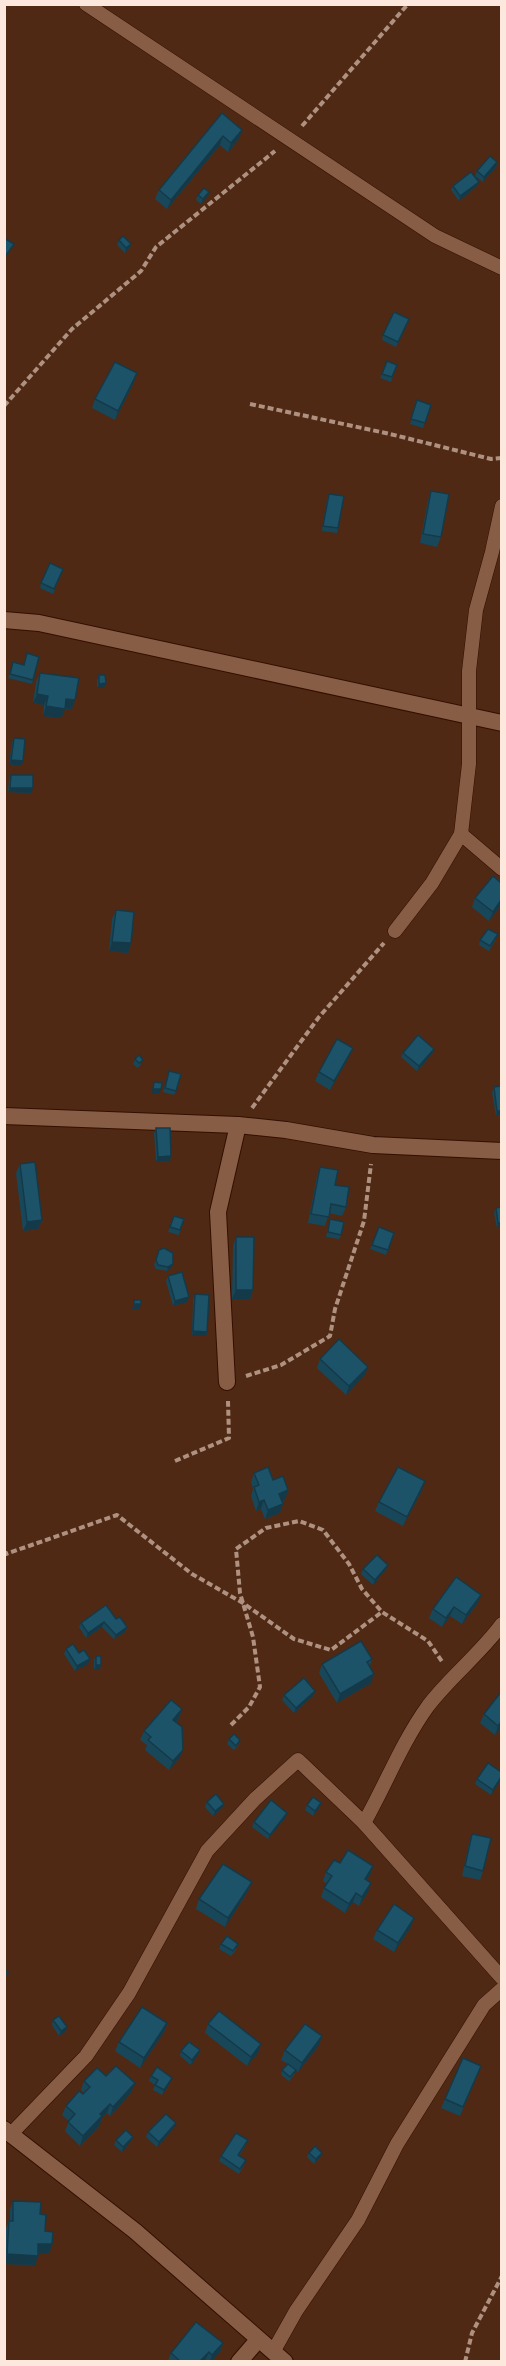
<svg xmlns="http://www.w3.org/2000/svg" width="506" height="2366" font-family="'Noto Sans',sans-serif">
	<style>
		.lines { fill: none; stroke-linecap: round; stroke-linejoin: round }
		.service-casing { stroke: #330f00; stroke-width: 15 }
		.minor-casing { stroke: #330f00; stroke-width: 18 }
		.path { stroke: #ae9181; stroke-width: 4; stroke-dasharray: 6 3; stroke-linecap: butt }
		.service { stroke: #885d46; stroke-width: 14 }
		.minor { stroke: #885d46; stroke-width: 16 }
		.wall { fill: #19475a }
		.shaded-wall { fill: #143a4a }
		.building { fill: #1d5369; stroke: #143a4a; stroke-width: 1.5 }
	</style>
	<rect width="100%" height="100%" fill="#4f2913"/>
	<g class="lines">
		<defs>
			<g id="service">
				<path d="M86 4 435 236 502 268"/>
				<path d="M461 834 502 869"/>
				<path d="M395 931 432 883 461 834 469 764V671L476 610 492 552 502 506"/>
				<path d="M364 1823C386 1784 402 1742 428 1706 450 1677 480 1654 502 1624"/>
				<path d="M10 2135 86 2056 129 1993 207 1851 255 1799 298 1760 364 1823 502 1978"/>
				<path d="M273 2352 296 2311 358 2220 397 2144 484 2005 502 1989"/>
			</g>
			<g id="minor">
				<path d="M4 620 39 623 502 723"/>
				<path d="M4 1116 238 1125 286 1130 373 1145 502 1151"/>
				<path d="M227 1382 218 1212 238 1125"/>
				<path d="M4 2129 135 2231 285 2362"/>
				<path d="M239 2362 258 2340"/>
			</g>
		</defs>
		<use href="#service" class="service-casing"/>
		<use href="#minor" class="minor-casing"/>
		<g class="path">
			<path d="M302 126 408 4"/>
			<path d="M250 404 390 434 491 459 502 458"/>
			<path d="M4 406 72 329 141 271 156 247 275 151"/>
			<path d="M252 1108 319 1017 384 943"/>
			<path d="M246 1376 281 1365 330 1336 335 1309 364 1221 371 1164"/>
			<path d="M175 1461 229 1438 228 1401"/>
			<path d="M4 1551 6 1554 117 1515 192 1574 243 1603 294 1639 331 1650 382 1612"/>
			<path d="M231 1725 249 1707 260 1687 253 1637 240 1593 236 1549 266 1528 299 1521 323 1530 349 1564 362 1589 382 1612 428 1641 443 1663"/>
			<path d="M465 2362 472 2333 502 2276"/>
		</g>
		<use href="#service" class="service"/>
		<use href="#minor" class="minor"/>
	</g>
	<g class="wall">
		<path d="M222 113 239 139 228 152 220 145 167 209 155 199 159 190Z"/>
		<path d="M497 162 496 167 483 182 475 176 477 171Z"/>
		<path d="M479 182 477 186 459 201 451 190 453 186Z"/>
		<path d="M209 192 208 196 201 204 196 200 198 195Z"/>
		<path d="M119 240 131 244 129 249 125 253 117 245Z"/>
		<path d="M407 324 396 347 382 340 383 335Z"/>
		<path d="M387 361 397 365 391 382 380 378Z"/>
		<path d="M134 382 115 420 92 408 95 399Z"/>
		<path d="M417 400 431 405 423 428 410 424Z"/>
		<path d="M431 491 441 537 437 547 420 543 428 500Z"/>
		<path d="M329 494 338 528 337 533 322 531 327 499Z"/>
		<path d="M63 569 53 594 40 588 41 583Z"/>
		<path d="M27 653 33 680 32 684 8 678 13 662 24 665Z"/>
		<path d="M40 673 72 709H65L61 718 43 716 44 705 33 703 36 682Z"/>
		<path d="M99 675 104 688H97V680Z"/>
		<path d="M14 738 23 761 21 766 9 764 12 743Z"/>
		<path d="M11 775 31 793 8 792 9 780Z"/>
		<path d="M501 883V905L489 921 472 907 475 898Z"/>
		<path d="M116 910 131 943 128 953 109 951 112 919Z"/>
		<path d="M496 939 489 951 479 945 480 940Z"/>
		<path d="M434 1049 432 1054 417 1071 401 1057 403 1053Z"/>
		<path d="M349 1057 330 1090 315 1081 319 1072Z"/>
		<path d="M135 1059 141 1064 138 1068 133 1064Z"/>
		<path d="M169 1071 176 1091 174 1095 163 1092Z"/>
		<path d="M494 1087 501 1115 496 1116 492 1092Z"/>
		<path d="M156 1128 170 1161 156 1162 154 1133Z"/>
		<path d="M20 1164 42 1220 38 1229 23 1231 16 1173Z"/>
		<path d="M320 1167 335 1185 346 1207 342 1216 329 1213 325 1226 308 1223 317 1176Z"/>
		<path d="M496 1208 501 1227 497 1228 494 1213Z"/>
		<path d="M174 1216 184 1219 179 1235 168 1232Z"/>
		<path d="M330 1219 341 1235 339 1239 326 1237Z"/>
		<path d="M379 1227 394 1233 386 1255 370 1249Z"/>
		<path d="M236 1237 253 1290 250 1299H232L233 1246Z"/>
		<path d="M159 1250 171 1268 167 1271 156 1269 154 1265Z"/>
		<path d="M168 1276 187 1302 173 1306 166 1281Z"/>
		<path d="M195 1294 207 1332 206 1336H192L193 1299Z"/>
		<path d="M320 1359 368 1367 364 1376 346 1395 317 1368Z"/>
		<path d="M254 1473 273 1480 288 1490 285 1500 282 1501 280 1513 265 1519 261 1509 256 1511 251 1496 253 1489 251 1482Z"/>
		<path d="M422 1490 403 1526 375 1511 379 1502Z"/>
		<path d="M388 1565 386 1569 373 1585 361 1574 363 1569Z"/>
		<path d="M481 1595 477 1604 462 1624 450 1616 442 1627 429 1618 433 1609Z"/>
		<path d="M116 1619 127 1627 125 1632 114 1639 102 1627 86 1638 79 1627 81 1623Z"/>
		<path d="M66 1649 79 1653 88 1664 75 1671 64 1654Z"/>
		<path d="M96 1656 101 1665 99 1670H94V1660Z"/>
		<path d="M372 1659 370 1666 371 1683 337 1703 319 1673 322 1664Z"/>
		<path d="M315 1691 313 1696 294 1713 282 1700 284 1695Z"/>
		<path d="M182 1709 179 1718 176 1722 179 1759 169 1770 145 1750 147 1745 140 1740 144 1731Z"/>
		<path d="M484 1714 501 1727 495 1735 480 1723Z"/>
		<path d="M229 1739 239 1745 234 1750 227 1744Z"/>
		<path d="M501 1772 491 1795 475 1784 477 1779Z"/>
		<path d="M207 1802 222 1808 213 1816 205 1807Z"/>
		<path d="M321 1803 319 1808 313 1816 305 1810 307 1805Z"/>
		<path d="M285 1818 268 1839 252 1827 254 1822Z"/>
		<path d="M472 1834 483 1871 480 1880 462 1876 469 1843Z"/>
		<path d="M340 1863 373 1866 370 1875 367 1880 368 1892 359 1906 353 1902 345 1913 321 1897 324 1888 327 1884 323 1881 326 1872Z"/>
		<path d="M252 1882 248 1891 225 1927 196 1909 199 1899Z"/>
		<path d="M411 1927 394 1952 373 1939 377 1930Z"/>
		<path d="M221 1944 237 1949 231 1956 219 1949Z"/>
		<path d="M53 2020 67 2027 65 2032 59 2036 52 2025Z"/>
		<path d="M167 2023 164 2032 140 2068 115 2051 119 2042Z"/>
		<path d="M208 2024 261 2044 258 2053 247 2066 205 2033Z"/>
		<path d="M319 2045 298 2072 294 2069 296 2070 294 2075 289 2081 281 2075 282 2070 288 2064 281 2060 285 2050Z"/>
		<path d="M181 2051 198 2055 191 2065 180 2056Z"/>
		<path d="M481 2066 460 2116 441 2108 445 2099Z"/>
		<path d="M106 2076 131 2093 110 2116 107 2113 102 2118 99 2126 80 2146 65 2131 69 2121 62 2115 66 2106 84 2093 81 2090 84 2081Z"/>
		<path d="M151 2076 170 2083 162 2095 153 2090 155 2085 149 2081Z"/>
		<path d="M174 2128 157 2147 146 2137 148 2132Z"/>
		<path d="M116 2140 131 2141 122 2152 114 2145Z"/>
		<path d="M246 2145 239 2156 246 2160 244 2165 239 2174 219 2161 221 2156Z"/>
		<path d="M309 2153 320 2158 314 2164 307 2157Z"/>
		<path d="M13 2201 40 2214 45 2231 52 2244 49 2254 38 2253 35 2265 4 2264 5 2230 9 2221H10V2210Z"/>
		<path d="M223 2343 220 2352 212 2361H168L171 2353Z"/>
	</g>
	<g class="shaded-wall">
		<path d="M242 130 239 139 228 152 231 143Z"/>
		<path d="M223 136 220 145 167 209 171 200Z"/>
		<path d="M497 162 496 167 483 182 484 177Z"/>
		<path d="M479 182 477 186 459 201 460 196Z"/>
		<path d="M209 192 208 196 201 204 203 199Z"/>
		<path d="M131 244 129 249 125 253 126 248Z"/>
		<path d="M137 373 134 382 115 420 118 411Z"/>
		<path d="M106 683 104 688H97L99 684Z"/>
		<path d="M37 694 48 696 44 705 33 703Z"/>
		<path d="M66 699 75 700 72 709 63 708Z"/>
		<path d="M46 706 65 709 61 718 43 716Z"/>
		<path d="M11 760 23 761 21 766 9 764Z"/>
		<path d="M10 788H33L31 793 8 792Z"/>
		<path d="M501 900V905L489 921 493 912Z"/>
		<path d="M112 942 131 943 128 953 109 951Z"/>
		<path d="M353 1048 349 1057 330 1090 334 1081Z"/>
		<path d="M434 1049 432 1054 417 1071 419 1066Z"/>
		<path d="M153 1089H161L159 1094H151Z"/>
		<path d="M497 1111H501V1115L496 1116Z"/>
		<path d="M171 1156 170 1161 156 1162 158 1157Z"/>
		<path d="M42 1220 38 1229 23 1231 27 1222Z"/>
		<path d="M498 1223H501V1227L497 1228Z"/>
		<path d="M173 1264 171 1268 167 1271 168 1267Z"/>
		<path d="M236 1290H253L250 1299H232Z"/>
		<path d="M189 1297 187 1302 173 1306 175 1301Z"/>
		<path d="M134 1304H141L139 1309H132Z"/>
		<path d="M193 1331 207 1332 206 1336H192Z"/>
		<path d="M368 1367 364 1376 346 1395 349 1386Z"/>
		<path d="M425 1481 422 1490 403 1526 407 1517Z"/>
		<path d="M288 1490 285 1500 276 1503 279 1494Z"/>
		<path d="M264 1500 261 1509 256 1511 259 1502Z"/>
		<path d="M283 1504 280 1513 265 1519 268 1510Z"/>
		<path d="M388 1565 386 1569 373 1585 375 1580Z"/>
		<path d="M481 1595 477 1604 462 1624 466 1615Z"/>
		<path d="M454 1607 450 1616 442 1627 446 1618Z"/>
		<path d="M104 1622 102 1627 86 1638 88 1633Z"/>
		<path d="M127 1627 125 1632 114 1639 116 1635Z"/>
		<path d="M90 1659 88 1664 75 1671 77 1666Z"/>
		<path d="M96 1665H101L99 1670H94Z"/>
		<path d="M374 1674 371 1683 337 1703 340 1694Z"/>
		<path d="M315 1691 313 1696 294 1713 296 1708Z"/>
		<path d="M182 1709 179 1718 170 1729 173 1720Z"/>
		<path d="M501 1722V1727L495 1735 498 1726Z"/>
		<path d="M183 1750 179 1759 169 1770 173 1761Z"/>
		<path d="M501 1777V1780L491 1795 493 1790Z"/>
		<path d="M321 1803 319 1808 313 1816 315 1811Z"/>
		<path d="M224 1804 222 1808 213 1816 215 1811Z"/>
		<path d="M287 1813 285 1818 268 1839 270 1835Z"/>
		<path d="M373 1866 370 1875 361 1888 365 1879Z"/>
		<path d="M252 1882 248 1891 225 1927 228 1918Z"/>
		<path d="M371 1883 368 1892 359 1906 362 1897Z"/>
		<path d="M356 1893 353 1902 345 1913 349 1904Z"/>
		<path d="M414 1918 411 1927 394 1952 398 1943Z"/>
		<path d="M167 2023 164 2032 140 2068 144 2058Z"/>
		<path d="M67 2027 65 2032 59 2036 61 2031Z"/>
		<path d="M322 2036 319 2045 298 2072 302 2063Z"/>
		<path d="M261 2044 258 2053 247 2066 251 2057Z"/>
		<path d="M200 2050 198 2055 191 2065 192 2060Z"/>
		<path d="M172 2078 170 2083 162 2095 164 2090Z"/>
		<path d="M135 2083 131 2093 110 2116 113 2107Z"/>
		<path d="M110 2104 107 2113 102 2118 99 2126 80 2146 83 2136 100 2114Z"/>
		<path d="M176 2123 174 2128 157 2147 159 2142Z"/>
		<path d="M133 2137 131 2141 122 2152 123 2147Z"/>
		<path d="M322 2153 320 2158 314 2164 316 2159Z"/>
		<path d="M38 2244H52L49 2254 35 2253Z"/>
		<path d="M7 2254 38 2256 35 2265 4 2264Z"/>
		<path d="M223 2343 220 2352 212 2361H210L212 2355Z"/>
		<path d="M209 2352 205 2361H200Z"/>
	</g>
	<g class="building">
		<path d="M222 113 242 130 231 143 223 136 171 200 159 190Z"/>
		<path d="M490 156 497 162 484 177 477 171Z"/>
		<path d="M471 172 479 182 460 196 453 186Z"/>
		<path d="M204 188 209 192 203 199 198 195Z"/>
		<path d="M123 236 131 244 126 248 119 240Z"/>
		<path d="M4 238 14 244 4 258Z"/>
		<path d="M394 312 409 319 398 342 383 335Z"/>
		<path d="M387 361 397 365 392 377 382 374Z"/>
		<path d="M115 362 137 373 118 411 95 399Z"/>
		<path d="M417 400 431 405 425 423 411 419Z"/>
		<path d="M431 491 449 494 441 537 423 534Z"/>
		<path d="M329 494 344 496 338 528 323 526Z"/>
		<path d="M50 563 63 569 54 589 41 583Z"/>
		<path d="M27 653 39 657 33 680 10 674 13 662 24 665Z"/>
		<path d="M40 673 79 678 75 700 66 699 65 709 46 706 48 696 37 694Z"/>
		<path d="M99 675H105L106 683 99 684Z"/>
		<path d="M14 738 25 739 23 761 11 760Z"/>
		<path d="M11 775H33V788H10Z"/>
		<path d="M493 876 501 883V900L493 912 475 898Z"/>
		<path d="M116 910 134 912 131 943 112 942Z"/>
		<path d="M488 929 498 934 490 946 480 940Z"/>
		<path d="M418 1035 434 1049 419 1066 403 1053Z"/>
		<path d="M337 1039 353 1048 334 1081 319 1072Z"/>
		<path d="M139 1055 143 1060 139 1063 135 1059Z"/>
		<path d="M169 1071 181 1074 176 1091 165 1088Z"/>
		<path d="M154 1082 162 1083 161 1089H153Z"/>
		<path d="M501 1086V1111H497L494 1087Z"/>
		<path d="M156 1128H170L171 1156 158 1157Z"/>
		<path d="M35 1162 42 1220 27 1222 20 1164Z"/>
		<path d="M320 1167 338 1170 335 1185 349 1187 346 1207 331 1204 329 1217 311 1214Z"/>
		<path d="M501 1207V1223H498L496 1208Z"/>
		<path d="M174 1216 184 1219 180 1230 170 1227Z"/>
		<path d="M330 1219 344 1222 341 1235 328 1232Z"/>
		<path d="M379 1227 394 1233 388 1250 372 1245Z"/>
		<path d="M236 1237H254L253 1290H236Z"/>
		<path d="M164 1248 173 1253V1264L168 1267 158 1265 156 1260 159 1250Z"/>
		<path d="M182 1272 189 1297 175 1301 168 1276Z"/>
		<path d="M195 1294 209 1295 207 1332 193 1331Z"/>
		<rect x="134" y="1300" width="7" height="4"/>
		<path d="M339 1339 368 1367 349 1386 320 1359Z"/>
		<path d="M268 1467 273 1480 283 1476 288 1490 279 1494 283 1504 268 1510 264 1500 259 1502 254 1487 259 1485 254 1473Z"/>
		<path d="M398 1467 425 1481 407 1517 379 1502Z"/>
		<path d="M377 1555 388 1565 375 1580 363 1569Z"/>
		<path d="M456 1577 481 1595 466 1615 454 1607 446 1618 433 1609Z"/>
		<path d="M106 1605 116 1619 120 1617 127 1627 116 1635 104 1622 88 1633 81 1623Z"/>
		<path d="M361 1641 372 1659 367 1662 374 1674 340 1694 322 1664Z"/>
		<path d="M73 1644 79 1653 84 1650 90 1659 77 1666 66 1649Z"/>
		<rect x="96" y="1656" width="5" height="9"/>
		<path d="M304 1678 315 1691 296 1708 284 1695Z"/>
		<path d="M501 1692V1722L498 1726 484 1714Z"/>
		<path d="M171 1700 182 1709 173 1720 182 1727 183 1750 173 1761 148 1740 151 1737 144 1731Z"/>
		<path d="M234 1734 240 1740 236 1746 229 1739Z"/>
		<path d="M488 1763 501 1772V1777L493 1790 477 1779Z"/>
		<path d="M216 1794 224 1804 215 1811 207 1802Z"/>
		<path d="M313 1797 321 1803 315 1811 307 1805Z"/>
		<path d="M271 1800 287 1813 270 1835 254 1822Z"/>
		<path d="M472 1834 491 1838 483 1871 465 1866Z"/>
		<path d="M348 1850 373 1866 365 1879 371 1883 362 1897 356 1893 349 1904 324 1888 332 1876 326 1872 334 1860 340 1863Z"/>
		<path d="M223 1864 252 1882 228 1918 199 1899Z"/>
		<path d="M394 1904 414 1918 398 1943 377 1930Z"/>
		<path d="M227 1936 238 1944 233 1951 221 1944Z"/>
		<path d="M4 1969 8 1973 4 1976Z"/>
		<path d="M142 2007 167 2023 144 2058 119 2042Z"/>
		<path d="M219 2011 261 2044 251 2057 208 2024Z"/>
		<path d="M59 2016 67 2027 61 2031 53 2020Z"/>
		<path d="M305 2024 322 2036 302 2063 285 2050Z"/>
		<path d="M189 2042 200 2050 192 2060 181 2051Z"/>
		<path d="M463 2058 481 2066 463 2107 445 2099Z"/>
		<path d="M288 2064 296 2070 290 2077 282 2070Z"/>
		<path d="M116 2066 135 2083 113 2107 110 2104 100 2114 102 2116 83 2136 68 2122 75 2114 66 2106 79 2091 83 2094 90 2087 84 2081 97 2068 106 2076Z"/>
		<path d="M157 2067 172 2078 164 2090 155 2085 158 2080 151 2076Z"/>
		<path d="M166 2114 176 2123 159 2142 148 2132Z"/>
		<path d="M126 2130 133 2137 123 2147 116 2140Z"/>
		<path d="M236 2133 248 2140 238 2155 246 2160 240 2169 221 2156Z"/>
		<path d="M315 2146 322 2153 316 2159 309 2153Z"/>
		<path d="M13 2201 41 2202 40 2214 46 2215 45 2231 53 2232 52 2244H38V2256L7 2254 9 2221H13Z"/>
		<path d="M196 2322 223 2343 212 2355 209 2352 200 2361H180L171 2353Z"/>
	</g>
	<rect width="506" height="2366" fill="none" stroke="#fde8de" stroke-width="12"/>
</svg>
